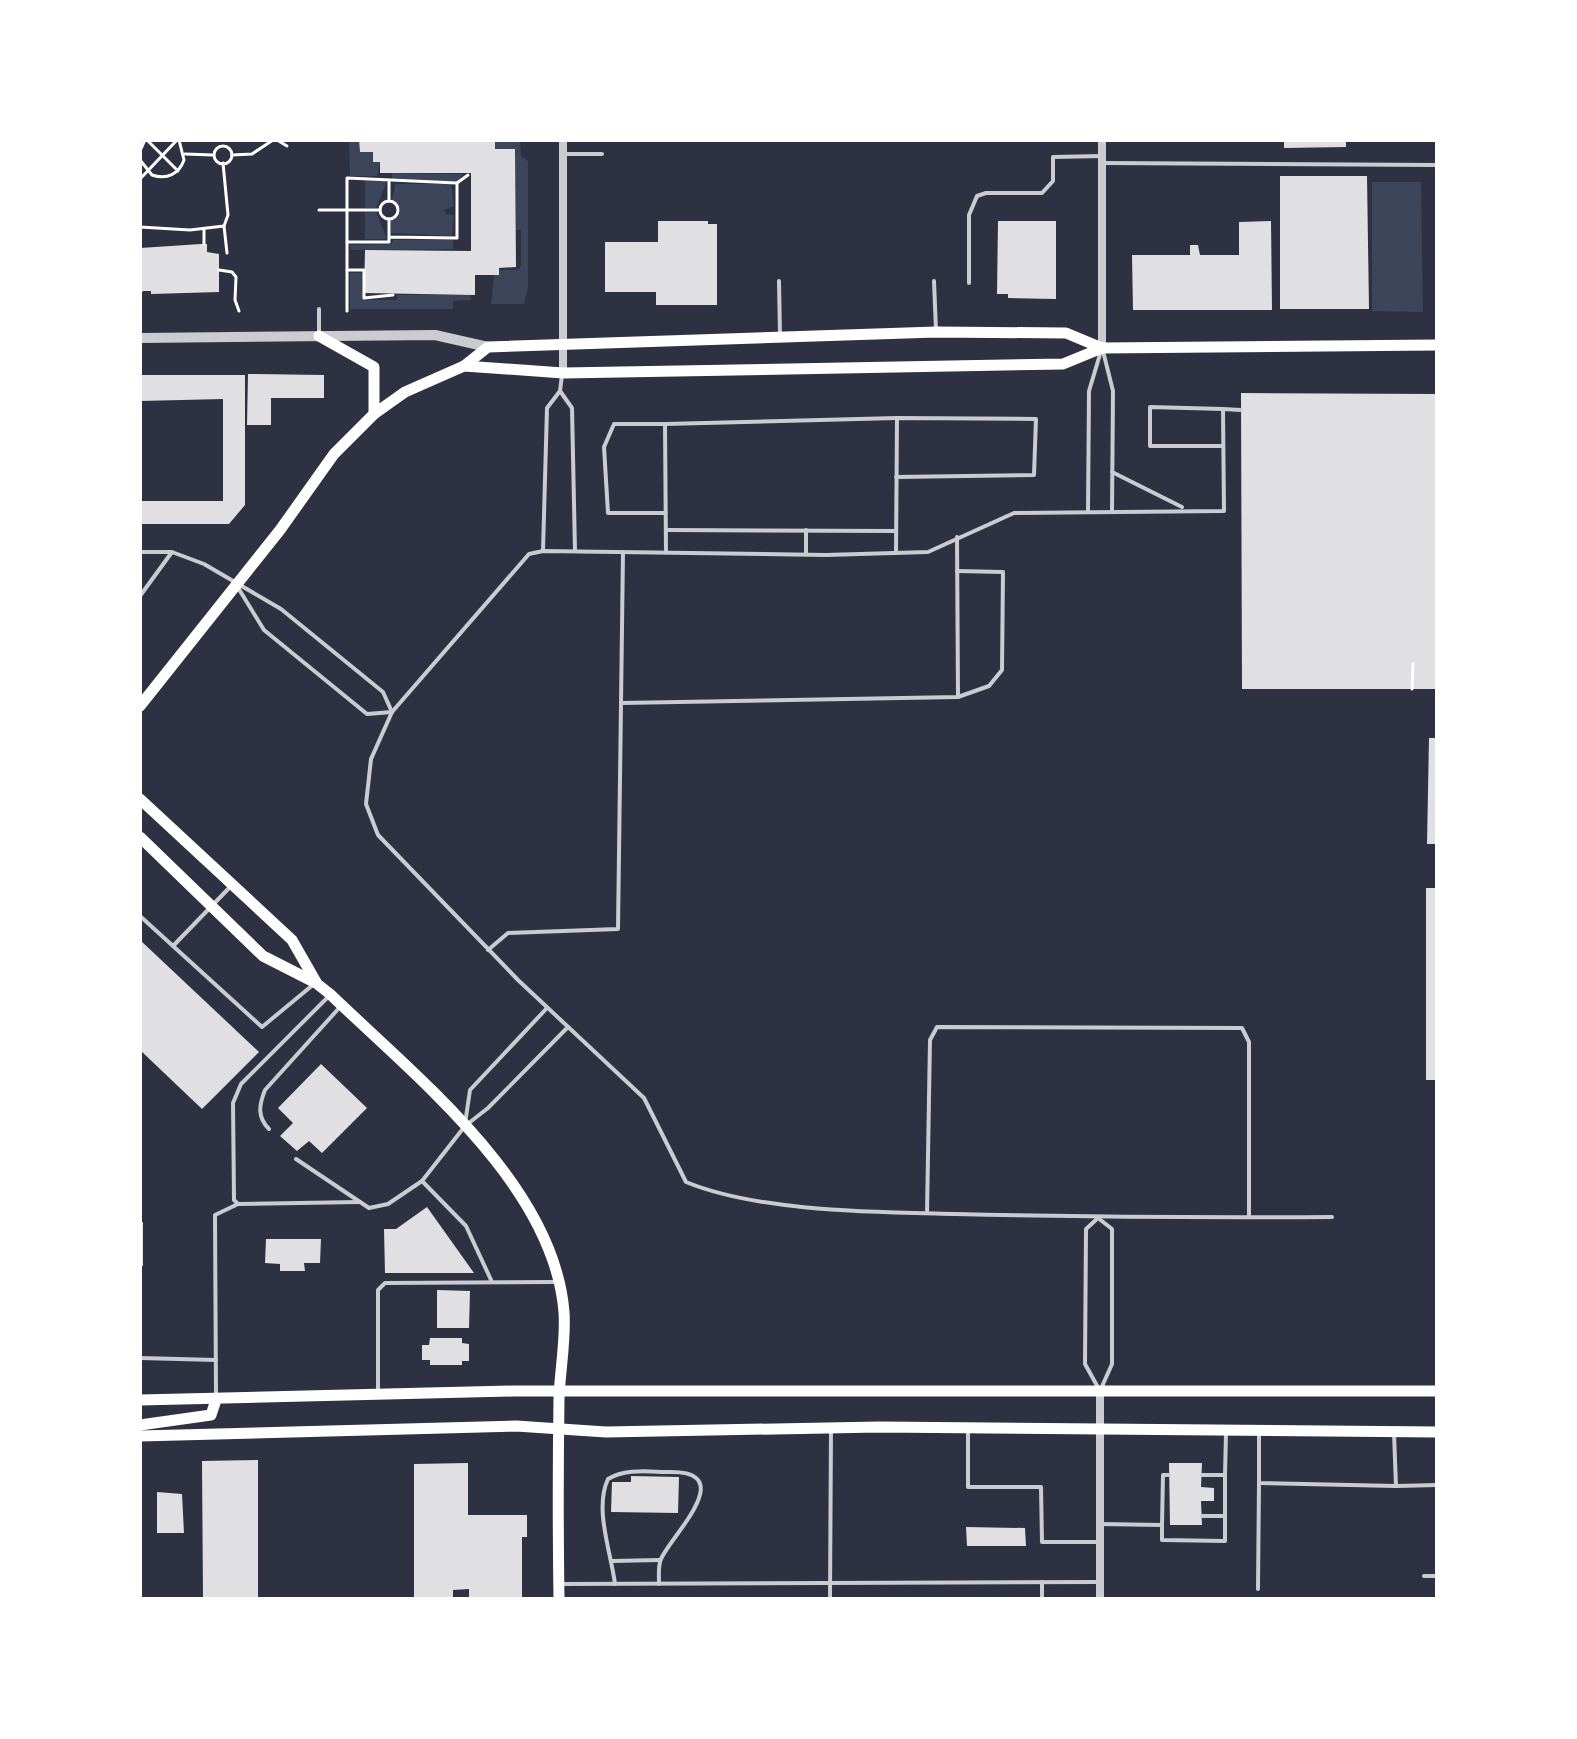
<svg xmlns="http://www.w3.org/2000/svg" width="1577" height="1739" font-family="'Noto Serif',serif">
	<style>
		.green { fill: #3c4559 }
		.building { fill: #e0e0e3 }
		.lines { fill: none; stroke-linecap: round; stroke-linejoin: round }
		.path { stroke: #fff; stroke-width: 3 }
		.service { stroke: #caccd0; stroke-width: 4 }
		.minor { stroke: #caccd0; stroke-width: 8 }
		.tertiary { stroke: #caccd0; stroke-width: 10 }
		.secondary { stroke: #fff; stroke-width: 11 }
	</style>
	<rect width="100%" height="100%" fill="#2d3142"/>
	<g class="green">
		<path d="M495 140H520L521 156 528 161V288L524 304H491L494 275H499V270H519L521 265V230H516L515 150 495 149Z"/>
		<path d="M349 141H359L360 152H373V162H380L377 176H350Z"/>
		<path d="M392 173 463 174 458 181H392Z"/>
		<path d="M365 181H387L376 208H365Z"/>
		<path d="M1372 182H1421L1423 312 1372 311Z"/>
		<path d="M395 184H451L454 206 444 210 446 214 454 215 452 236 391 233V220L400 210 392 201Z"/>
		<path d="M365 212H376L387 239H365Z"/>
		<path d="M453 239V249L351 250 350 245 392 244 393 240Z"/>
		<path d="M350 273H365V300H397V295H470L471 300 453 301V309H350Z"/>
	</g>
	<g class="building">
		<path d="M359 140H487L495 142V149H515L516 267 499 268V275H475V295L364 293 365 250 471 251V173H380V162H373V152H360Z"/>
		<path d="M1284 140H1346V147L1284 148Z"/>
		<path d="M1280 176H1367L1369 309H1280Z"/>
		<path d="M658 221H708V224H717V305H656V292H605V242H658Z"/>
		<path d="M998 221H1056V299L1008 298V294H997Z"/>
		<path d="M1271 221 1272 310H1133L1132 255H1190V245H1198L1200 255H1239V222Z"/>
		<path d="M201 244H207V252L219 254V292L151 294V291H143L140 295V248Z"/>
		<path d="M248 374 324 375V398H271V425H247Z"/>
		<path d="M140 375H245V505L229 524H140V501H223V399L140 401Z"/>
		<path d="M1241 393 1437 394V689H1242Z"/>
		<path d="M1429 738H1437V844H1427Z"/>
		<rect x="1426" y="888" width="11" height="192"/>
		<path d="M140 940 259 1052 202 1109 140 1050Z"/>
		<path d="M321 1064 367 1108 322 1153 309 1141 297 1151 280 1136 293 1123 278 1108Z"/>
		<path d="M427 1207 474 1273H385L384 1229H396Z"/>
		<rect x="140" y="1222" width="3" height="44"/>
		<path d="M266 1239H321L320 1263H304L305 1271H280V1264L265 1263Z"/>
		<path d="M437 1290 470 1291 469 1328H437Z"/>
		<path d="M430 1338H462V1343L469 1344V1361H462V1365H430V1360H422V1345H429Z"/>
		<path d="M258 1460V1598H203L202 1461Z"/>
		<path d="M468 1463V1515H527V1537H522V1598L469 1597V1589L453 1590V1599H414V1464Z"/>
		<path d="M1169 1463H1202L1201 1487 1214 1488V1501H1201L1202 1525H1170Z"/>
		<path d="M631 1476 679 1477 678 1513 611 1512 612 1482H631Z"/>
		<path d="M157 1492 182 1494 184 1533H157Z"/>
		<path d="M966 1527 1025 1528 1026 1546H967Z"/>
	</g>
	<g class="lines">
		<g class="path">
			<path d="M147 140 178 171"/>
			<path d="M277 140 287 146"/>
			<circle cx="223" cy="155" r="9"/>
			<path d="M140 151 145 140"/>
			<path d="M185 154 213 155"/>
			<path d="M232 155 252 154 273 140"/>
			<path d="M140 160 152 175C167 180 179 174 184 160L179 140"/>
			<path d="M223 163 228 215 224 226"/>
			<path d="M140 179 177 140"/>
			<path d="M389 182V201"/>
			<path d="M457 183 468 175"/>
			<circle cx="389" cy="210" r="9"/>
			<path d="M319 210H380"/>
			<path d="M389 219V242H347V178L457 183V238L389 237"/>
			<path d="M140 227 190 230 224 226 227 253"/>
			<path d="M204 230V244"/>
			<path d="M347 242V311"/>
			<path d="M219 270 232 272 236 277 235 300 239 311"/>
			<path d="M347 270H364V298L393 295"/>
			<path d="M1412 689 1413 664"/>
		</g>
		<g class="service">
			<path d="M564 154H602"/>
			<path d="M1103 163 1437 165"/>
			<path d="M779 281 780 334"/>
			<path d="M934 281 936 330"/>
			<path d="M969 283V215L977 196 986 193H1042L1053 181V157L1102 156"/>
			<path d="M319 309V335"/>
			<path d="M1103 351 1113 391 1112 511"/>
			<path d="M560 391 572 408 575 551"/>
			<path d="M1223 409 1241 410"/>
			<path d="M665 424 897 418"/>
			<path d="M1223 446H1150V407L1223 409 1224 511 1014 513 928 552 826 555 543 551 529 554 392 712 371 759 366 804 378 835 518 980 644 1098 686 1182C759 1212 876 1212 956 1214 1081 1217 1206 1218 1332 1217"/>
			<path d="M1112 472 1182 507"/>
			<path d="M1088 511 1089 391 1101 351"/>
			<path d="M666 513H608L604 447 614 424H665L666 552"/>
			<path d="M666 530 896 531"/>
			<path d="M806 530V554"/>
			<path d="M543 551 547 408 560 391 562 375"/>
			<path d="M140 552H172L204 564 281 609 383 692 392 712"/>
			<path d="M623 552 621 703 958 697 957 537"/>
			<path d="M896 553 897 418 1036 419 1034 475 896 477"/>
			<path d="M957 571 1003 572 1002 670 989 686 958 697"/>
			<path d="M237 586 264 630 367 714 392 712"/>
			<path d="M140 596 172 552"/>
			<path d="M140 916 173 946 231 886"/>
			<path d="M173 946 262 1027 314 984"/>
			<path d="M488 950 508 933 618 929 621 703"/>
			<path d="M329 996 241 1084 233 1103 234 1200 238 1204 360 1202"/>
			<path d="M465 1124 470 1090 547 1008"/>
			<path d="M269 1129C257 1117 259 1105 265 1090L340 1007"/>
			<path d="M296 1159 369 1208 388 1204 422 1181 465 1126 488 1108 568 1027"/>
			<path d="M422 1181 466 1226 492 1282"/>
			<path d="M927 1213 930 1040 937 1027 1242 1028 1249 1042V1217"/>
			<path d="M1098 1218 1112 1229V1364L1100 1391 1085 1364 1086 1229Z"/>
			<path d="M140 1358 216 1360"/>
			<path d="M378 1393V1290L385 1283 555 1282"/>
			<path d="M216 1395 215 1215 238 1204"/>
			<path d="M968 1429V1487H1041L1042 1542H1099"/>
			<path d="M1259 1433V1483L1396 1486 1394 1433"/>
			<path d="M1202 1475H1225L1226 1433"/>
			<path d="M1396 1486 1437 1485"/>
			<path d="M1202 1516H1225"/>
			<path d="M1100 1524 1162 1525 1163 1475H1169"/>
			<path d="M1162 1525V1540L1225 1541V1475"/>
			<path d="M612 1561 660 1560"/>
			<path d="M1424 1576H1437"/>
			<path d="M1042 1582V1599"/>
			<path d="M561 1584 1100 1582"/>
			<path d="M615 1584C611 1552 594 1509 608 1479 626 1468 650 1472 670 1472 740 1471 670 1537 661 1559 658 1565 659 1576 659 1584"/>
			<path d="M1258 1589 1259 1483"/>
			<path d="M830 1599 831 1429"/>
		</g>
		<g class="minor">
			<path d="M1102 140V348"/>
			<path d="M563 373V140"/>
			<path d="M1100 1599V1391"/>
		</g>
		<path class="tertiary" d="M140 338 435 335 488 347"/>
		<g class="secondary">
			<path d="M319 336 374 367V414"/>
			<path d="M464 366 563 373 1063 364 1102 348 1437 345"/>
			<path d="M140 706 280 530 334 454 374 414 405 392 464 366 488 347 936 332 1066 333 1102 348"/>
			<path d="M140 799 292 940 316 982"/>
			<path d="M140 837 263 956 316 983 330 994C416 1077 554 1185 564 1312 566 1340 560 1370 559 1398 558 1465 558 1532 559 1599"/>
			<path d="M140 1400 514 1391H1437"/>
			<path d="M140 1425 211 1415 216 1400"/>
			<path d="M140 1436 516 1426 606 1432 879 1427 1437 1432"/>
		</g>
	</g>
	<rect width="1577" height="1739" fill="none" stroke="#ffffff" stroke-width="284"/>
</svg>
